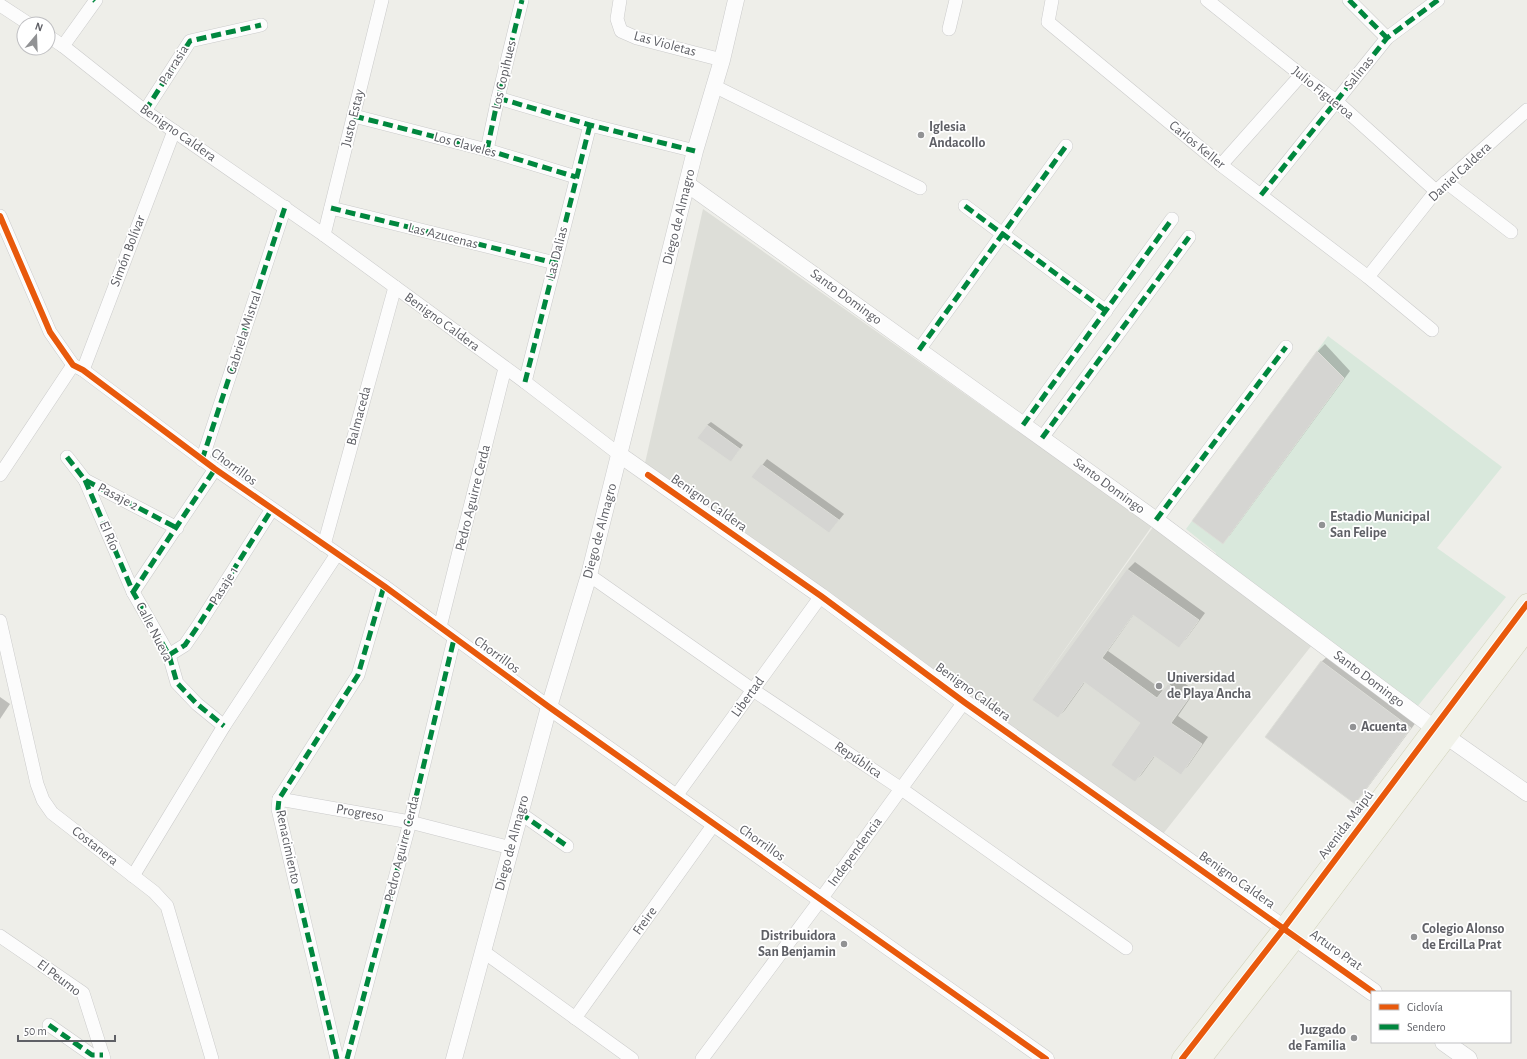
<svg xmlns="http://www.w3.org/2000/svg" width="1527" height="1059" font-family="'Alegreya Sans',sans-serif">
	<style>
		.education { fill: #ddded8 }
		.green { fill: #d9e8dc }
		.shadow { fill: #0003 }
		.building { fill: #d5d5d2; stroke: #ddded8 }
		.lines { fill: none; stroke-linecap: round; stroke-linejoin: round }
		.minor-casing { stroke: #cbcbcb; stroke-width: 14 }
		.tertiary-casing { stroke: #cbcbcb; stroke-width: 17 }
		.secondary-casing { stroke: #ccc; stroke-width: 19 }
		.primary-casing { stroke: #d1d2ba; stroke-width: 21 }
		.minor { stroke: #fcfcfc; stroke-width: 13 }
		.tertiary { stroke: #fcfcfc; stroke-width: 16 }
		.secondary { stroke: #fcfcfc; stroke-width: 18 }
		.primary { stroke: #f1f2ea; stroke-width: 20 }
		.quiet { stroke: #00873e; stroke-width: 5; stroke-dasharray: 10 5; stroke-linecap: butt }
		.cycleway-casing { stroke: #fff; stroke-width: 8 }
		.cycleway { stroke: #e8590c; stroke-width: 6 }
		.poi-dot { fill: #919294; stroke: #fff; stroke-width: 1.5 }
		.labels { text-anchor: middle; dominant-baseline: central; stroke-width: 3.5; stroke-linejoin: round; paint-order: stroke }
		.street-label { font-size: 14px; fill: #5f6066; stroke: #fff }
		.poi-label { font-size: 14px; font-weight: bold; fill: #5f6066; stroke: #fff; text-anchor: start }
	</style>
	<rect width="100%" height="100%" fill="#eeeee9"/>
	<path class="education" d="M703 209 1152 526 1034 693 1153 527 1312 645 1159 839 645 463Z"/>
	<path class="green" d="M1328 336 1502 467 1437 548 1506 597 1417 707 1212 560 1216 553 1186 529Z"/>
	<g class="shadow">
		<path d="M1325 344 1350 371 1230 535 1223 542 1193 521 1318 351Z"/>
		<path d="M711 422 743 445 734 457 707 425Z"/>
		<path d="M767 459 844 514 829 532 753 477Z"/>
		<path d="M1135 562 1205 613 1186 639 1179 646 1134 614 1108 651 1164 691 1176 677 1195 691 1178 716 1208 737 1188 766 1181 773 1155 756 1142 774 1135 781 1142 723 1085 682 1065 710 1058 717 1034 700 1128 569Z"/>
		<path d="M1329 655 1417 721 1362 795 1355 802 1321 662Z"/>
		<path d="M0 697 10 704 0 719Z"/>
	</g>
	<g class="building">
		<path d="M1317 351 1344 378 1223 544 1192 521Z"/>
		<path d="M707 425 740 449 731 462 697 438Z"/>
		<path d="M761 464 839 520 829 533 751 477Z"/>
		<path d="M1127 569 1199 620 1179 648 1133 615 1102 658 1157 698 1168 684 1189 698 1171 723 1202 744 1181 775 1154 756 1135 782 1111 765 1140 723 1084 682 1058 718 1032 700Z"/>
		<path d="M1321 661 1411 728 1355 804 1265 737Z"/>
	</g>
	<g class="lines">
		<defs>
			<g id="minor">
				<path d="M620 0 617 19 621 31 637 38 722 60"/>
				<path d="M1052 0 1048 22 1221 165 1368 277 1432 330"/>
				<path d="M1207 0 1301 75 1336 101 1436 191"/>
				<path d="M1349 0 1387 38"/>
				<path d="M0 5 29 24"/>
				<path d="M949 29 956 0"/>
				<path d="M48 36 63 46 145 111 324 235 525 382 620 455"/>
				<path d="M63 46 96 0"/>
				<path d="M714 86 920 188"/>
				<path d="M498 98 590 125 695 151"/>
				<path d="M145 111 190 41 261 25"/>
				<path d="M354 116 487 150 576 177"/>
				<path d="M487 150 498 98 522 0"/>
				<path d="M1221 165 1301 75"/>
				<path d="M1446 182 1511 232"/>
				<path d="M1261 195 1387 38 1438 0"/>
				<path d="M965 206 1106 311"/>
				<path d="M331 208 555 263"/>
				<path d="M0 216 50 332 73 365 83 370 215 469 384 586 549 707"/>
				<path d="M324 235 382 0"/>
				<path d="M1368 277 1436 191 1527 110"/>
				<path d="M919 350 1066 146"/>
				<path d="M83 370 174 131"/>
				<path d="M525 382 590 125"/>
				<path d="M1023 425 1172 219"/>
				<path d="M1042 438 1189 237"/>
				<path d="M67 457 85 480 177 528"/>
				<path d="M202 460 285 207"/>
				<path d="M0 475 73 365"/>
				<path d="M85 480 133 592 169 655 177 683 197 704 224 726"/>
				<path d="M1156 520 1286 347"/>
				<path d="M324 545 395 287"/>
				<path d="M589 575 753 690 900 788 1126 948"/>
				<path d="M133 592 215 469"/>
				<path d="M0 621 37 784 43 800 52 813 154 892 167 906 212 1059"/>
				<path d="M440 627 505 368"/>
				<path d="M169 655 185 645 198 626 272 509"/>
				<path d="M676 796 821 596"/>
				<path d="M279 799 410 822 511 848"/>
				<path d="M520 813 567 846"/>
				<path d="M133 876 224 726 337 554"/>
				<path d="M0 936 83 993 104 1059"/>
				<path d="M484 952 632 1059"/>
				<path d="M575 1018 714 824"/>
				<path d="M49 1025 92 1055H103"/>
				<path d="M337 1059 278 809 279 799 358 675 384 586"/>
				<path d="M347 1059 410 822 454 639"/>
				<path d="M702 1059 821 899 964 702"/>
			</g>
			<g id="tertiary">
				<path d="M687 184 1156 520 1426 722 1527 793"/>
				<path d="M620 455 821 596 964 702 1284 928"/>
				<path d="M549 707 1046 1059"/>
				<path d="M454 1059 549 707 589 575 695 151 722 60 736 0"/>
			</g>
			<g id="secondary">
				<path d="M1284 929 1373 992"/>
				<path d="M1444 1042 1468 1059"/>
			</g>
			<g id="primary">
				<path d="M1182 1059 1284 928 1527 604"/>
				<path d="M1201 1059 1289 946 1527 630"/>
			</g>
		</defs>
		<use href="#minor" class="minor-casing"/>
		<use href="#tertiary" class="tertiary-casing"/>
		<use href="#secondary" class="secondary-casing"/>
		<use href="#primary" class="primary-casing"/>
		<use href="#minor" class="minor"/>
		<use href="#tertiary" class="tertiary"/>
		<use href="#secondary" class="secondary"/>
		<use href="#primary" class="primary"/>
		<g class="quiet">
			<path d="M94 0 95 1"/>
			<path d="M1349 0 1387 38"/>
			<path d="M498 98 590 125 695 151"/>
			<path d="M145 111 190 41 261 25"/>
			<path d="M354 116 487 150 576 177"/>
			<path d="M487 150 498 98 522 0"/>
			<path d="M1261 195 1387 38 1438 0"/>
			<path d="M965 206 1106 311"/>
			<path d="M331 208 555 263"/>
			<path d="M919 350 1066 146"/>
			<path d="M525 382 590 125"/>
			<path d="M1023 425 1172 219"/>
			<path d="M1042 438 1189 237"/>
			<path d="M67 457 85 480 177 528"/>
			<path d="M202 460 285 207"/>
			<path d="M85 480 133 592 169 655 177 683 197 704 224 726"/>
			<path d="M1156 520 1286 347"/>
			<path d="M133 592 215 469"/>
			<path d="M169 655 185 645 198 626 272 509"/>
			<path d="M520 813 567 846"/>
			<path d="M49 1025 92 1055H103"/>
			<path d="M337 1059 278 809 279 799 358 675 384 586"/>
			<path d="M347 1059 410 822 454 639"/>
		</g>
		<defs>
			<g id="cycleway">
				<path d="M0 216 50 332 73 365 83 370 215 469 384 586 549 707 1046 1059"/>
				<path d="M648 475 821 596 964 702 1373 992"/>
				<path d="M1182 1059 1284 928 1527 604"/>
			</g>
		</defs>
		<use href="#cycleway" class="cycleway-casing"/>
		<use href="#cycleway" class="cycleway"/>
	</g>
	<g class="poi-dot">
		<circle cx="921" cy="135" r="4"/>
		<circle cx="1322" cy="525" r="4"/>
		<circle cx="1159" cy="686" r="4"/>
		<circle cx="1353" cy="727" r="4"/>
		<circle cx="1414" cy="937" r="4"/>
		<circle cx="844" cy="944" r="4"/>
		<circle cx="1354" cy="1038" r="4"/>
	</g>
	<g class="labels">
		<g class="street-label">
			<text transform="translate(665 44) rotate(15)">Las Violetas</text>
			<text transform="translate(174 65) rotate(-58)">Parrasia</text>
			<text transform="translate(1359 73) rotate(-51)">Salinas</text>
			<text transform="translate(504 75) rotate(-77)">Los Copihues</text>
			<text transform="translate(1323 93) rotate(39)">Julio Figueroa</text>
			<text transform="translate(353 118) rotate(-76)">Justo Estay</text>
			<text transform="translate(178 133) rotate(35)">Benigno Caldera</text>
			<text transform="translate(465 145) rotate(15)">Los Claveles</text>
			<text transform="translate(1197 145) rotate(39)">Carlos Keller</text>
			<text transform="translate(1460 172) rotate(-43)">Daniel Caldera</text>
			<text transform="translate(679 217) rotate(-76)">Diego de Almagro</text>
			<text transform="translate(443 236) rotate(14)">Las Azucenas</text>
			<text transform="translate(128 251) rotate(-69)">Simón Bolívar</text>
			<text transform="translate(557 253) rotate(-76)">Las Dalias</text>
			<text transform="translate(846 297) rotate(36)">Santo Domingo</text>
			<text transform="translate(442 322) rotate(36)">Benigno Caldera</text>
			<text transform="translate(244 333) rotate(-72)">Gabriela Mistral</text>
			<text transform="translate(359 416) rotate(-75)">Balmaceda</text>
			<text transform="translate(234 467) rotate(36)">Chorrillos</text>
			<text transform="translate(1109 486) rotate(36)">Santo Domingo</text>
			<text transform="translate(118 497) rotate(28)">Pasaje 2</text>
			<text transform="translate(473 498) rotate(-76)">Pedro Aguirre Cerda</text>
			<text transform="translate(709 503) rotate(35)">Benigno Caldera</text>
			<text transform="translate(600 531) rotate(-75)">Diego de Almagro</text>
			<text transform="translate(109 536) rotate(67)">El Río</text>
			<text transform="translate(224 586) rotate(-58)">Pasaje 1</text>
			<text transform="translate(154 632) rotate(63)">Calle Nueva</text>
			<text transform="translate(497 655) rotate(36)">Chorrillos</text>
			<text transform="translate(1369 679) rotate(37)">Santo Domingo</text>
			<text transform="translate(973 692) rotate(36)">Benigno Caldera</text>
			<text transform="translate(748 697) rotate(-54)">Libertad</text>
			<text transform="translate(858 760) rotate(34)">República</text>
			<text transform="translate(360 813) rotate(10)">Progreso</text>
			<text transform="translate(1346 825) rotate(-53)">Avenida Maipú</text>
			<text transform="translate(512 843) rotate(-75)">Diego de Almagro</text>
			<text transform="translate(762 843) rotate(35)">Chorrillos</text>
			<text transform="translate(95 846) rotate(38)">Costanera</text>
			<text transform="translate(288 847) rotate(78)">Renacimiento</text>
			<text transform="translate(402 849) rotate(-76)">Pedro Aguirre Cerda</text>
			<text transform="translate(855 852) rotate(-54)">Independencia</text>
			<text transform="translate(1237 880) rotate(35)">Benigno Caldera</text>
			<text transform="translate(645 921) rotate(-54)">Freire</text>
			<text transform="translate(1336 950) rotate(35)">Arturo Prat</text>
			<text transform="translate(59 978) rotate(37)">El Peumo</text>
		</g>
		<g class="poi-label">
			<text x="929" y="127">Iglesia<tspan x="929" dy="16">Andacollo</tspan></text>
			<text x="1330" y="517">Estadio Municipal<tspan x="1330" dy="16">San Felipe</tspan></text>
			<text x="1167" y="678">Universidad<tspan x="1167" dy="16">de Playa Ancha</tspan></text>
			<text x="1361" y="727">Acuenta</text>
			<text x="1422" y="929">Colegio Alonso<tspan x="1422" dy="16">de ErcilLa Prat</tspan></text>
			<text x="836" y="936" text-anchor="end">Distribuidora<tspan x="836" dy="16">San Benjamin</tspan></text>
			<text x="1346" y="1030" text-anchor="end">Juzgado<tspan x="1346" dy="16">de Familia</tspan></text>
		</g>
	</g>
	<rect x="1371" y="991" width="140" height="52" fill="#ffffff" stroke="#bfbfc2"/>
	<rect x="1379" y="1004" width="20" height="6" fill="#e8590c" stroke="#bfbfc2"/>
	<text x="1407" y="1011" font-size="12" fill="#5f6066">Ciclovía</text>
	<rect x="1379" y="1024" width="20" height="6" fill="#00873e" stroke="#bfbfc2"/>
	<text x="1407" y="1031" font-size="12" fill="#5f6066">Sendero</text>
	<g transform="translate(36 36) rotate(19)"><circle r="19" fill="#ffffff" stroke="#bfbfc2"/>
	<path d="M0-3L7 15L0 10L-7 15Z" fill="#919294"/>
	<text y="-6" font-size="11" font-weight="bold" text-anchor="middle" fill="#5f6066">N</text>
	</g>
	<path d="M18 1035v6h97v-6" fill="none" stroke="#5f6066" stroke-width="2"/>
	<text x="24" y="1035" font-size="12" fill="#5f6066" stroke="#ffffff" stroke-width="3" paint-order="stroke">50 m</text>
</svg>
